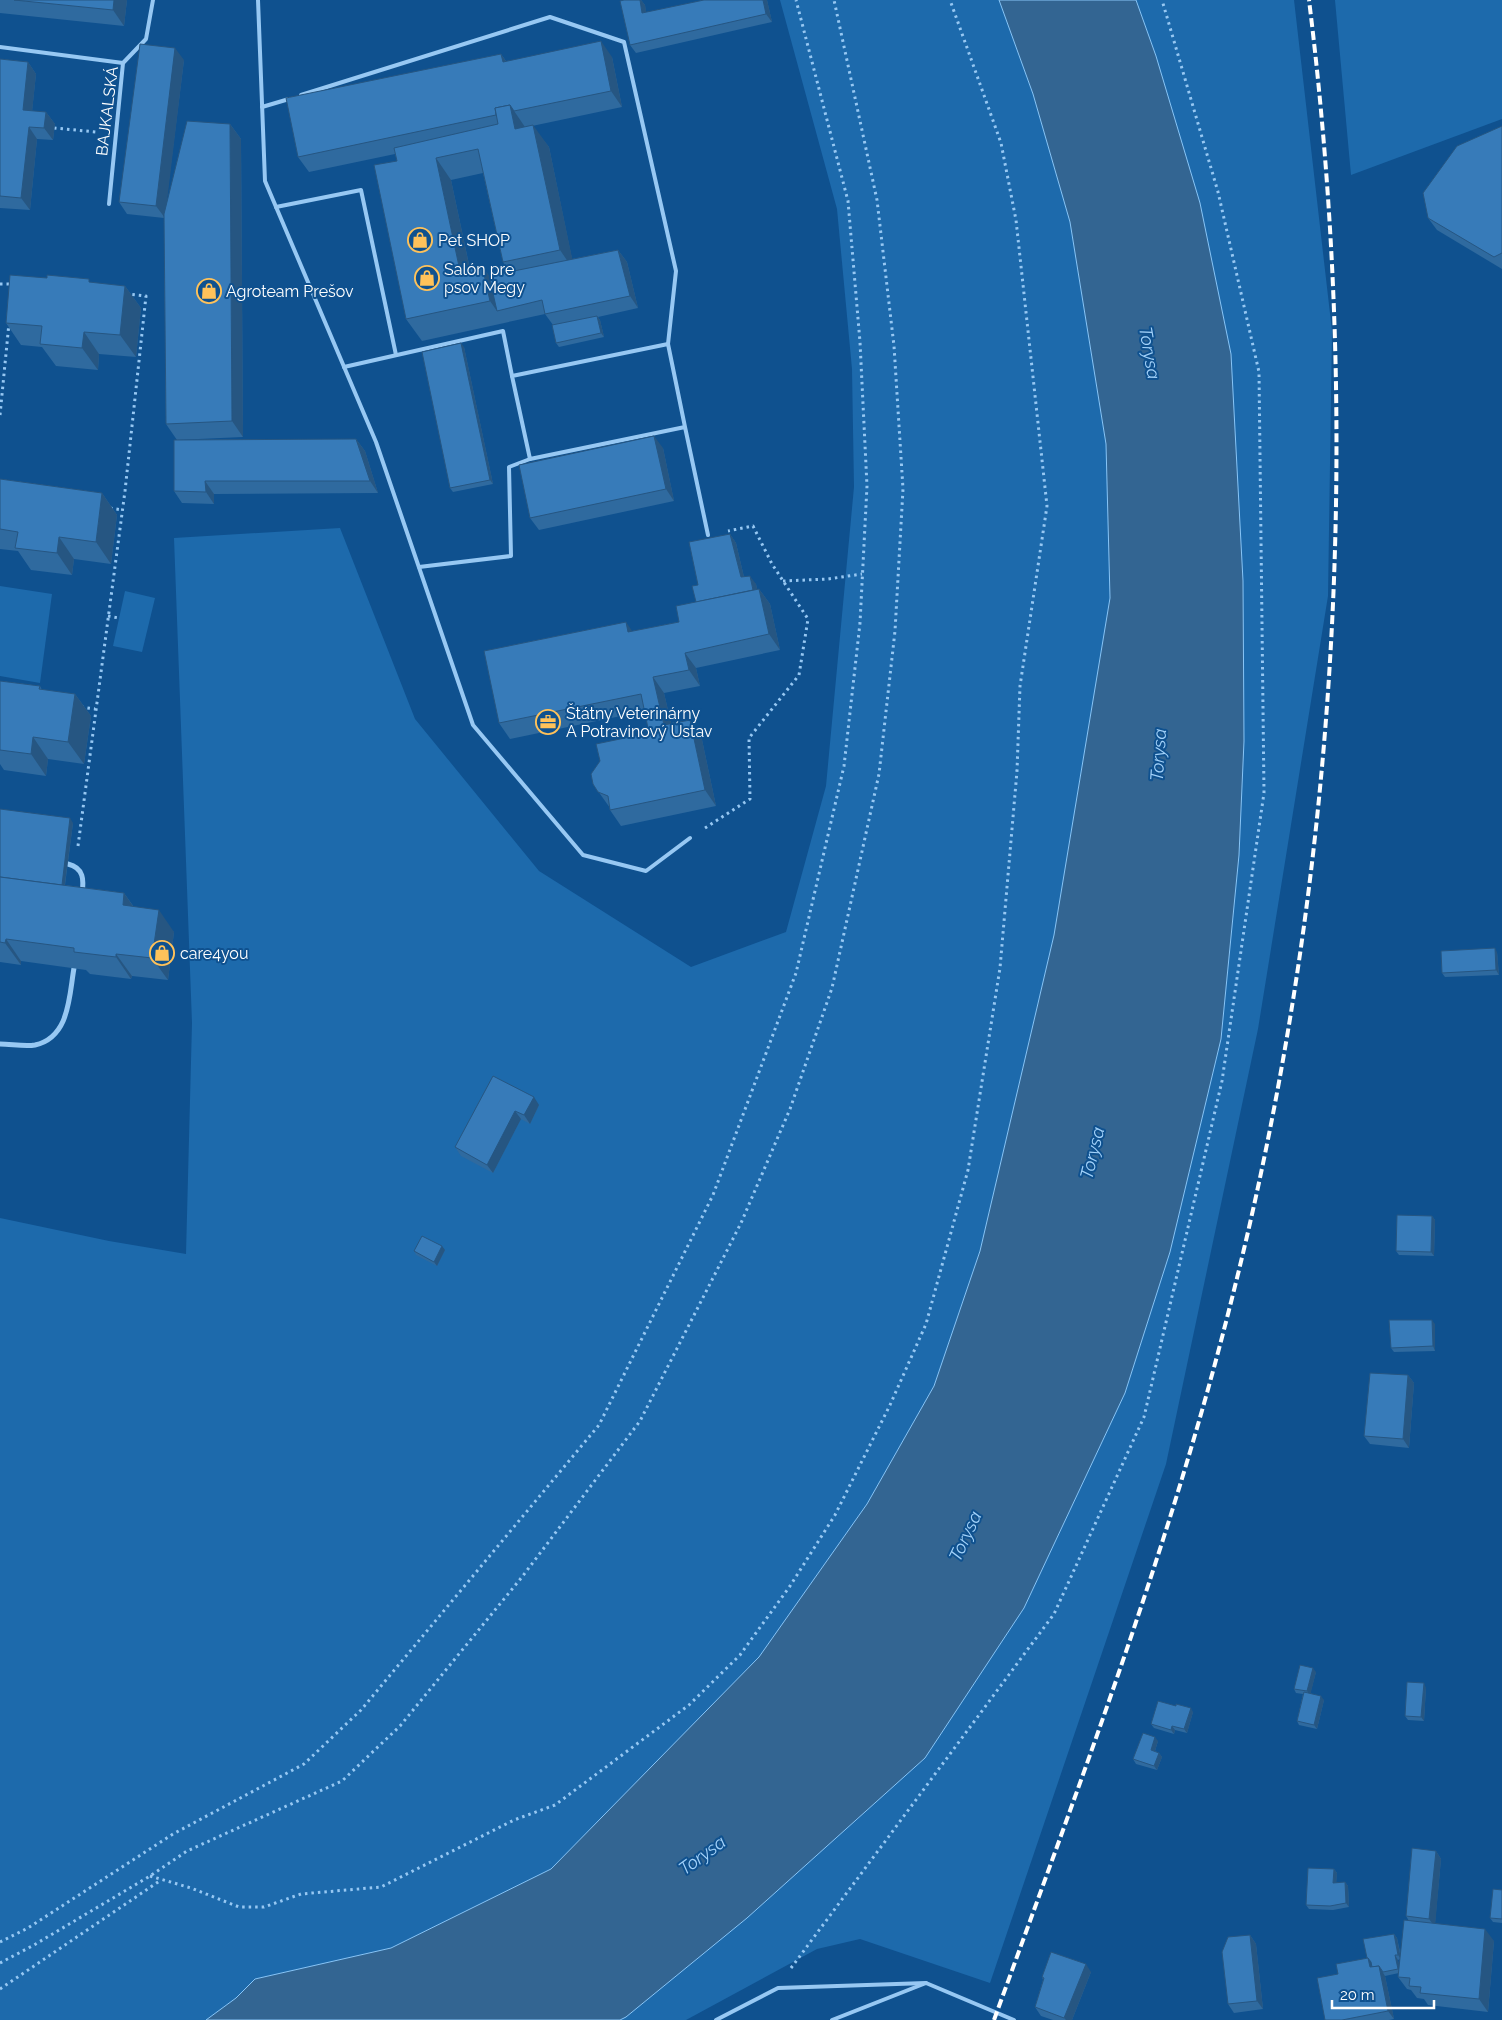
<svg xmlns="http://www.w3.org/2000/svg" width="1502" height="2020" font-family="Raleway,sans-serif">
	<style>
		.green { fill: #1d6aac }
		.water { fill: #336592; stroke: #88c5f7 }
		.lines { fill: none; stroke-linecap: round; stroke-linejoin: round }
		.path { stroke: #97c8f3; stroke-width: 3; stroke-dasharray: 2.5 4; stroke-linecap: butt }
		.lane { stroke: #97c8f3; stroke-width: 4 }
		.street { stroke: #97c8f3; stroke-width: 5 }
		.rail { stroke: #fff; stroke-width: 4; stroke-dasharray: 9 4; stroke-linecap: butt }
		.wall { fill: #2f6a9f; fill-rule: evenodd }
		.shaded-wall { fill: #265682 }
		.building { fill: #377bb9; stroke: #265682 }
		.labels { text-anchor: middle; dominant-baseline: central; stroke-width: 4; stroke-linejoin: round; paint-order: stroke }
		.street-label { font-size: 16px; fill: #fff; stroke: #0f518f }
		.poi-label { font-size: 16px; fill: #fff; stroke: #0f518f; text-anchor: start }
		.water-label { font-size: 18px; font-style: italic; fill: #a3d2fa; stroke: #0f518f }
	</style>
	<rect width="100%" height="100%" fill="#0f518f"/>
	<g class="green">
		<path d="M780 0H999L1033 94 1070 222 1106 444 1110 598 1054 935 980 1251 934 1386 867 1504 759 1657 551 1869 391 1948 255 1979 236 1998 206 2020H0V1218L109 1241 186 1254 192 1023 174 538 340 528 415 719 539 871 691 967 786 932 826 786 854 487 852 369 837 209Z"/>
		<path d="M1136 0H1294L1332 331 1328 596 1258 1029 1166 1464 990 1983 860 1939 817 1949 686 2020H620L925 1758 1024 1608 1125 1393 1170 1252 1221 1039 1239 855 1244 741 1243 581 1156 56Z"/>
		<path d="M1335 0H1502V119L1351 175Z"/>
		<path d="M0 586 52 594 40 683 0 676Z"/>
		<path d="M125 591 155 598 142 652 113 646Z"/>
	</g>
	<path class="water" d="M999 0H1136L1156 56 1200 203 1231 354 1243 581 1244 741 1239 855 1221 1039 1170 1252 1125 1393 1024 1608 925 1758 747 1918 626 2017 620 2020H206L236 1998 255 1979 391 1948 551 1869 759 1657 867 1504 934 1386 980 1251 1054 935 1110 598 1106 444 1070 222 1033 94Z"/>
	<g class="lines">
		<g class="path">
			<path d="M54 128 96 132"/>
			<path d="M0 284H13"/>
			<path d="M0 415 9 323"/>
			<path d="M110 508 122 510"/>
			<path d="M783 581 828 579 862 574"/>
			<path d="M108 616 119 618"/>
			<path d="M81 707 95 709"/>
			<path d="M705 828 750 799 749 738 799 675 808 619 772 564 753 526 728 531"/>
			<path d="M78 846 125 491 146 296 129 294"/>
			<path d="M150 1876 191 1888 239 1907H264L301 1894 381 1887 514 1820 555 1805 689 1705 740 1655 790 1586 835 1515 890 1405 926 1324 968 1170 1000 968 1017 771 1020 686 1047 506 1016 220 1001 143 950 0"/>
			<path d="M0 1942 28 1928 173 1834 304 1764 361 1710 599 1425 713 1195 796 973 844 766 860 623 867 486 860 342 848 201 796 0"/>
			<path d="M0 1963 34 1945 150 1876 187 1851 342 1781 400 1726 522 1577 640 1421 741 1223 790 1109 832 988 879 774 895 631 903 489 894 346 877 200 834 0"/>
			<path d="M791 1968 1054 1614 1144 1417 1222 1081 1264 793 1259 372 1218 192 1162 0"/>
			<path d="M0 1989 161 1880"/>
		</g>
		<g class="lane">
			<path d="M258 0 265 181 376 442 473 725 583 855 646 871 690 838"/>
			<path d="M0 47 123 63"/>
			<path d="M301 95 550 17 624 42 676 271 668 344"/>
			<path d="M262 107 289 99"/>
			<path d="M109 204 123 63 146 39 153 0"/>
			<path d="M276 207 361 190 396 355"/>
			<path d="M344 367 503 331 512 376"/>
			<path d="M685 427 668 344 512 376 530 459 685 427 708 535"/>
			<path d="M419 567 511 556 509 467 530 459"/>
			<path d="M716 2020 778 1988 926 1983"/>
			<path d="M832 2020 926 1983 1014 2020"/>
		</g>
		<g class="street">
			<path d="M68 864C84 868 84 880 82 894"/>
			<path d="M0 1044C11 1044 25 1047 35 1045 70 1037 69 996 74 968"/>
		</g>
		<path class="rail" d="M994 2020C1079 1785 1168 1552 1229 1310 1338 884 1363 436 1309 0"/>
	</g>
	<g class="wall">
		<path d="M0 0H127L124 26 0 13Z"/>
		<path d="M640 0H641L645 5 646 13 704 0H767L772 22 636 53 630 45Z"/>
		<path d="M501 54 506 61 612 57 622 107 532 126 549 147 572 259 618 250 627 262 638 308 598 317 600 320 604 337 559 347 556 343 553 325 545 314 422 341 406 319 397 161 395 154 309 172 298 157ZM483 173 503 262 510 272 489 276 482 266 470 269 451 180Z"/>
		<path d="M0 59 28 62 36 74 32 111 46 112 55 124 53 140 37 139 30 210 0 208Z"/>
		<path d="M184 60 166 204 230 124 241 139 243 437 177 440 166 424 164 218 127 214 119 202Z"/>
		<path d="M1502 126V269L1437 230 1428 218Z"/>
		<path d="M92 283 125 286 141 308 136 357 99 354 98 370 56 366 42 347 21 345 6 323Z"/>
		<path d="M464 347 493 484 453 492 450 488Z"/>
		<path d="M356 439 365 451 378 493 214 494V504L182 503 174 491V440Z"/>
		<path d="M663 448 674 501 539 530 530 518Z"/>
		<path d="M0 479 102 493 117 515 111 564 74 559 72 575 31 570 18 551 0 549Z"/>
		<path d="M730 534 736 543 744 577 756 584 757 589H759L770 604 780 650 696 668 700 686 664 693 671 723 690 720 701 735 716 806 621 826 610 810V808L593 784 649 733 645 711 510 739 499 723 633 631 679 622 696 602 698 585Z"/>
		<path d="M0 681 40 686 42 690 75 694 91 716 84 764 48 759 46 776 4 770 0 764Z"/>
		<path d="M0 809 73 823 65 885 124 893 134 907 174 932 168 980 132 976 131 979 90 974 86 970 21 961V965L0 962Z"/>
		<path d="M1497 952 1499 975 1445 977 1442 973Z"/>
		<path d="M493 1076 539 1105 530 1124 521 1119 493 1173 461 1156 455 1147Z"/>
		<path d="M1432 1216 1435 1220 1434 1256 1399 1255 1396 1251Z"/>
		<path d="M445 1250 437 1266 416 1255 414 1251Z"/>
		<path d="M1435 1324V1351L1394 1352 1391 1348Z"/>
		<path d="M1408 1375 1414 1383 1409 1448 1370 1444 1364 1436Z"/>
		<path d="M1316 1672 1310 1694 1324 1700 1317 1729 1299 1725 1297 1721 1303 1694 1296 1693 1294 1689Z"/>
		<path d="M1426 1688 1424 1721 1408 1720 1405 1716Z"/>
		<path d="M1176 1706 1193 1712 1187 1733 1175 1730 1174 1734 1154 1728 1151 1724Z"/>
		<path d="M1158 1741 1155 1751 1159 1753 1162 1757 1157 1770 1136 1764 1133 1759Z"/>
		<path d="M1436 1851 1441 1859 1435 1923 1494 1941 1488 2012 1428 2005 1424 1999 1417 1998 1411 1990 1407 1989 1398 1977 1399 1973 1385 1976 1394 2019 1389 2020H1325L1338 1974 1367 1958 1394 1934 1397 1938 1401 1956 1409 1921 1406 1916ZM1400 1959 1399 1967 1398 1960Z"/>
		<path d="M1334 1869 1337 1873 1336 1883 1345 1882 1348 1886 1349 1907 1333 1910 1309 1909 1306 1905Z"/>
		<path d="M1502 1890V1923L1493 1922 1490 1918Z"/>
		<path d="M1250 1935 1256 1944 1263 2009 1234 2013 1228 2004Z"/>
		<path d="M1091 1972 1072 2020H1053L1041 2016 1035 2007 1043 1980 1042 1977Z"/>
	</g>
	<g class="shaded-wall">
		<path d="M114 0H127L124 26 113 10Z"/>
		<path d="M640 0H641L645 5 648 22 642 13Z"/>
		<path d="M763 0H767L772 22 766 14Z"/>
		<path d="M601 41 612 57 622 107 611 91Z"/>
		<path d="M175 48 184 60 165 218 156 206Z"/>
		<path d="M501 54 512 70 503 62Z"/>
		<path d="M28 62 36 74 31 122 23 110Z"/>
		<path d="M510 105 525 127 515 129Z"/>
		<path d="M46 112 55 124 53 140 44 128Z"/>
		<path d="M230 124 241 139 243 437 232 421Z"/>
		<path d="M533 125 549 147 575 272 560 250Z"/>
		<path d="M29 127 37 139 30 210 21 198Z"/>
		<path d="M436 158 451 180 475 293 460 271Z"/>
		<path d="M618 250 627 262 638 308 630 296Z"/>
		<path d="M482 266 498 288 497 311 490 301Z"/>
		<path d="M125 286 141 308 136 357 120 335Z"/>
		<path d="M597 316 600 320 604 337 601 333Z"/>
		<path d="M84 332 99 354 98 370 82 348Z"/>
		<path d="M461 343 464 347 493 484 490 480Z"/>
		<path d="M654 436 663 448 674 501 666 489Z"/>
		<path d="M356 439 365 451 378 493 370 481Z"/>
		<path d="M205 481 214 494V504L206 492Z"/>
		<path d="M102 493 117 515 111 564 96 542Z"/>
		<path d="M730 534 736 543 746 586 741 577Z"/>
		<path d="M59 537 74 559 72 575 57 553Z"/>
		<path d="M750 576 756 584 761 606 755 598Z"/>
		<path d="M759 589 770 604 780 650 769 634Z"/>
		<path d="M626 622 637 638 628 632Z"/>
		<path d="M685 653 696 668 700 686 689 670Z"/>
		<path d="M653 677 664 693 675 740 664 725Z"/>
		<path d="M75 694 91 716 84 764 68 742Z"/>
		<path d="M690 720 701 735 716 806 705 790Z"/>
		<path d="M33 737 48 759 46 776 31 754Z"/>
		<path d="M70 818 73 823 62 905 60 901Z"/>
		<path d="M124 893 139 915 123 905Z"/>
		<path d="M159 910 174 932 168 980 152 958Z"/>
		<path d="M6 939 21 961V965L5 943Z"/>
		<path d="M1495 948 1497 952 1499 975 1496 970Z"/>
		<path d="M116 954 132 976 131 979 116 957Z"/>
		<path d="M534 1097 539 1105 530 1124 524 1115Z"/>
		<path d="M515 1111 521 1119 493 1173 487 1165Z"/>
		<path d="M1432 1216 1435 1220 1434 1256 1431 1252Z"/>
		<path d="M442 1246 445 1250 437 1266 434 1262Z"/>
		<path d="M1432 1320 1435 1324V1351L1433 1346Z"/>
		<path d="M1408 1375 1414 1383 1409 1448 1403 1439Z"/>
		<path d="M1313 1668 1316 1672 1310 1696 1307 1691Z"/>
		<path d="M1424 1683 1426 1688 1424 1721 1421 1717Z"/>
		<path d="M1321 1696 1324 1700 1317 1729 1314 1725Z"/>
		<path d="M1191 1708 1193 1712 1187 1733 1184 1729Z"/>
		<path d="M1172 1726 1175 1730 1174 1734 1171 1730Z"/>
		<path d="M1155 1737 1158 1741 1154 1754 1151 1750Z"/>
		<path d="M1159 1753 1162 1757 1157 1770 1154 1766Z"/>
		<path d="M1436 1851 1441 1859 1435 1927 1429 1919Z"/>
		<path d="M1334 1869 1337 1873 1336 1887 1333 1883Z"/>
		<path d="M1345 1882 1348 1886 1349 1907 1346 1903Z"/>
		<path d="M1485 1929 1494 1941 1488 2012 1479 1999Z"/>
		<path d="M1394 1934 1397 1938 1401 1959 1398 1955Z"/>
		<path d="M1250 1935 1256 1944 1263 2009 1257 2001Z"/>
		<path d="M1395 1955 1398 1960 1401 1973 1398 1969Z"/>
		<path d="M1368 1958 1374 1966 1370 1967Z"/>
		<path d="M1086 1964 1091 1972 1072 2020H1066L1064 2018Z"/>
		<path d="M1379 1966 1385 1976 1394 2019 1388 2011Z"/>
	</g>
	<g class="building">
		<path d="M14 0H114L113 10Z"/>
		<path d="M624 0H640L642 13 704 0H763L766 14 630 45 620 1Z"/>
		<path d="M601 41 611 91 514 111 510 105 495 108 496 115 298 157 286 98 501 54 503 62Z"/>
		<path d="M140 44 175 48 156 206 119 202Z"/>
		<path d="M0 59 28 62 23 110 46 112 44 128 29 127 21 198 0 196Z"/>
		<path d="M510 105 515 129 533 125 560 250 503 262 478 149 436 158 460 271 482 266 490 301 406 319 374 165 397 161 394 148 498 124 495 108Z"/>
		<path d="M187 121 230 124 232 421 166 424 164 214Z"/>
		<path d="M1502 126V253L1494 257 1428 218 1423 193 1457 146Z"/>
		<path d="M618 250 630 296 545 314 542 300 497 311 489 276Z"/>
		<path d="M10 275 47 278V275L89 279V282L125 286 120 335 84 332 82 348 40 344 42 326 6 323Z"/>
		<path d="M597 316 601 333 556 343 552 325Z"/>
		<path d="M461 343 490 480 450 488 422 352Z"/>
		<path d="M654 436 666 489 530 518 519 465Z"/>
		<path d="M356 439 370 481H205L206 492 174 491V440Z"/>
		<path d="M0 479 102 493 96 542 59 537 57 553 15 548 18 532 0 529Z"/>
		<path d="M730 534 741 577 750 576 753 590 696 602 692 586 698 585 689 542Z"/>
		<path d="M759 589 769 634 685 653 689 670 653 677 664 725 690 720 705 790 610 810 608 796 598 792 593 784 591 774 600 761 596 744 649 733 641 694 499 723 484 651 626 622 628 632 679 622 676 606Z"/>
		<path d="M0 681 40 686 39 689 75 694 68 742 33 737 31 754 0 750Z"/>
		<path d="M0 809 70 818 62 885 0 877Z"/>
		<path d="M0 877 124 893 123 905 159 910 152 958 116 954V957L74 952V948L6 939 5 943 0 942Z"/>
		<path d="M1495 948 1496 970 1442 973 1441 951Z"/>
		<path d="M493 1076 534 1097 524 1115 515 1111 487 1165 455 1147Z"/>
		<path d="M1397 1215 1432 1216 1431 1252 1396 1251Z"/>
		<path d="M422 1236 442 1246 434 1262 414 1251Z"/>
		<path d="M1389 1320H1432L1433 1346 1391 1348Z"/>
		<path d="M1370 1373 1408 1375 1403 1439 1364 1436Z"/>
		<path d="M1300 1665 1313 1668 1307 1691 1294 1689Z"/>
		<path d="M1407 1682 1424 1683 1421 1717 1405 1716Z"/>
		<path d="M1304 1692 1321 1696 1314 1725 1297 1721Z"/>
		<path d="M1158 1701 1176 1706V1704L1191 1708 1184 1729 1172 1726 1171 1730 1151 1724Z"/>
		<path d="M1143 1733 1155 1737 1151 1750 1159 1753 1154 1766 1133 1759Z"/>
		<path d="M1412 1848 1436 1851 1429 1919 1406 1916Z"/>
		<path d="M1308 1868 1334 1869 1333 1883 1345 1882 1346 1903 1330 1906 1306 1905Z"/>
		<path d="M1493 1889 1502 1890V1919L1490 1918Z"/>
		<path d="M1404 1920 1485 1929 1479 1999 1420 1993 1421 1987 1409 1986 1410 1978 1398 1977Z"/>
		<path d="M1394 1934 1398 1955H1395L1398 1969 1383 1972 1379 1966 1372 1967 1371 1962 1368 1958H1367L1363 1939Z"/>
		<path d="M1250 1935 1257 2001 1228 2004 1222 1952 1228 1937Z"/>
		<path d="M1051 1952 1086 1964 1064 2018 1035 2007 1044 1978 1042 1977Z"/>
		<path d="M1368 1958 1370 1967 1379 1966 1388 2011 1342 2020H1325L1317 1978 1338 1974 1336 1964Z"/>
	</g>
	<defs>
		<symbol id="shop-ring" viewBox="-11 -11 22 22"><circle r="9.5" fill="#0f518f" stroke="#ffc25a" stroke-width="1.5"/><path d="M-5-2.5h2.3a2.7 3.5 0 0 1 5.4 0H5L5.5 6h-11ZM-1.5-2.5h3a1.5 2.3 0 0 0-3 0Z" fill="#ffc25a"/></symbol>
		<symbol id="office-ring" viewBox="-11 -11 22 22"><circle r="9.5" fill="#0f518f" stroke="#ffc25a" stroke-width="1.5"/><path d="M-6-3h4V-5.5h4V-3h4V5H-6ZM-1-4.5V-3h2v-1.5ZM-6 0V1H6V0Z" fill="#ffc25a"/></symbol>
	</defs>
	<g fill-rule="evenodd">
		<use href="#shop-ring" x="406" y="226" width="28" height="28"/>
		<use href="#shop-ring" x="413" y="264" width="28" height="28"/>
		<use href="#shop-ring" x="195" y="277" width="28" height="28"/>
		<use href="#office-ring" x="534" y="708" width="28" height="28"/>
		<use href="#shop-ring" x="148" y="939" width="28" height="28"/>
	</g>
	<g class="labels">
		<g class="street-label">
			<text transform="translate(107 111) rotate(-83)">BAJKALSKÁ</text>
		</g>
		<g class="poi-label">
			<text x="438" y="240">Pet SHOP</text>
			<text x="444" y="269">Salón pre<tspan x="444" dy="18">psov Megy</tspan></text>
			<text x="226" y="291">Agroteam Prešov</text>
			<text x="566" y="713">Štátny Veterinárny<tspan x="566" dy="18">A Potravinový Ústav</tspan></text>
			<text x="180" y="953">care4you</text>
		</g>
		<g class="water-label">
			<text transform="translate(1150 353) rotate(80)">Torysa</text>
			<text transform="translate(1158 755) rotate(-86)">Torysa</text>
			<text transform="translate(1092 1153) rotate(-76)">Torysa</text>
			<text transform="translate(965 1536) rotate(-65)">Torysa</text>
			<text transform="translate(702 1855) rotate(-36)">Torysa</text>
		</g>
	</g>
	<path d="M1332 2000v8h102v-8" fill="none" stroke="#ffffff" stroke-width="2.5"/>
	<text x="1340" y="2000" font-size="15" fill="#ffffff" stroke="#0f518f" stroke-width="4" paint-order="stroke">20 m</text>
</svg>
